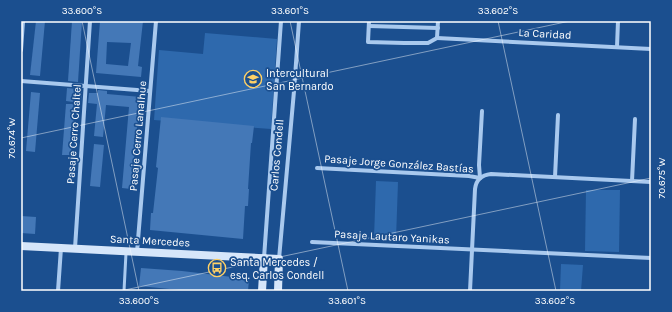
<svg xmlns="http://www.w3.org/2000/svg" width="672" height="312" font-family="Karla,sans-serif">
	<style>
		.green { fill: #2e69ad }
		.building { fill: #4478b7; fill-rule: evenodd }
		.lines { fill: none; stroke-linecap: round; stroke-linejoin: round }
		.lane { stroke: #a9c9ee; stroke-width: 3 }
		.street { stroke: #a9c9ee; stroke-width: 4 }
		.secondary { stroke: #d6e6fa; stroke-width: 8 }
		.ticks { fill: none; stroke: #fff; stroke-width: 1; stroke-opacity: 0.45 }
		.labels { text-anchor: middle; dominant-baseline: central; stroke-width: 3.5; stroke-linejoin: round; paint-order: stroke }
		.street-label { font-size: 11px; fill: #fff; stroke: #1b4f8f }
		.poi-label { font-size: 11px; fill: #fff; stroke: #1b4f8f; text-anchor: start }
		.neatline { fill: none; stroke: #fff; stroke-width: 1.5 }
		.ticks-label { font-size: 10px; text-anchor: middle; fill: #fff }
	</style>
	<rect width="100%" height="100%" fill="#1b4f8f"/>
	<g class="green">
		<path d="M205 33 277 39 271 129 154 120 159 50 203 54Z"/>
		<path d="M376 181 398 182 396 239 374 238Z"/>
		<path d="M586 190H620L619 252 585 251Z"/>
		<path d="M561 264 583 265 581 291H560Z"/>
	</g>
	<g class="building">
		<path d="M36 21H45L40 76 30 75Z"/>
		<path d="M72 21H82L78 82 68 81Z"/>
		<path d="M100 21H143L138 66 142 67 141 77 96 73ZM107 42 131 43 128 66 106 64Z"/>
		<path d="M67 88 77 89V92H82L81 103 66 101Z"/>
		<path d="M98 90 107 91V94L141 97 140 108H139L131 189 122 188 129 107 106 105 103 137 94 136 97 104 88 103 89 93H98Z"/>
		<path d="M31 92 40 93 35 152 26 151Z"/>
		<path d="M66 104H75L71 155H62Z"/>
		<path d="M161 117 254 126 252 143H251L248 189H249L248 206H245L243 239 150 230 151 213H153L158 168 156 167Z"/>
		<path d="M94 144 104 145 100 187 90 186Z"/>
		<path d="M21 216 36 217 35 234 21 233Z"/>
		<path d="M141 268 182 271 249 279 248 291H190L139 286Z"/>
	</g>
	<g class="lines">
		<path class="lane" d="M124 291 126 253"/>
		<g class="street">
			<path d="M369 21 368 42 404 43H428L437 38"/>
			<path d="M369 26 438 28"/>
			<path d="M437 38 651 49"/>
			<path d="M437 38 438 21"/>
			<path d="M617 47 618 21"/>
			<path d="M21 50 23 21"/>
			<path d="M21 81 150 91"/>
			<path d="M317 168 469 176 480 178"/>
			<path d="M555 177 558 115"/>
			<path d="M480 178 479 165 482 111"/>
			<path d="M632 181 635 119"/>
			<path d="M312 242 651 258"/>
			<path d="M75 248 90 21"/>
			<path d="M137 252 156 21"/>
			<path d="M264 258 281 21"/>
			<path d="M279 259 294 91 299 21"/>
			<path d="M58 291 61 248"/>
			<path d="M470 291 475 189C476 180 482 175 491 174L651 182"/>
		</g>
		<g class="secondary">
			<path d="M21 246 279 259 278 291"/>
			<path d="M262 291 264 258"/>
		</g>
	</g>
	<path class="ticks" d="M82 21 139 291M290 21 348 291M498 21 556 291M21 138 570 21M120 291 651 178"/>
	<defs>
		<symbol id="school-ring" viewBox="-11 -11 22 22"><circle r="9.5" fill="#1b4f8f" stroke="#ffd166" stroke-width="1.5"/><path d="M0-5L7-2L0 1L-7-2ZM-4 1L0 2.5L4 1V4Q0 6-4 4Z" fill="#ffd166"/></symbol>
		<symbol id="bus-ring" viewBox="-11 -11 22 22"><circle r="9.5" fill="#1b4f8f" stroke="#ffd166" stroke-width="1.5"/><path d="M-5-6H5V4H4V6H2V4H-2V6H-4V4H-5ZM-3.5-4V0h7V-4ZM-3.5 1.2v1.5H-2V1.2ZM2 1.2v1.5H3.5V1.2Z" fill="#ffd166"/></symbol>
	</defs>
	<g fill-rule="evenodd">
		<use href="#school-ring" x="243" y="69" width="20" height="20"/>
		<use href="#bus-ring" x="207" y="258" width="20" height="20"/>
	</g>
	<g class="labels">
		<g class="street-label">
			<text transform="translate(545 34) rotate(3)">La Caridad</text>
			<text transform="translate(74 134) rotate(-86)">Pasaje Cerro Chaltel</text>
			<text transform="translate(138 136) rotate(-85)">Pasaje Cerro Lanalhue</text>
			<text transform="translate(277 155) rotate(-85)">Carlos Condell</text>
			<text transform="translate(399 164) rotate(4)">Pasaje Jorge González Bastías</text>
			<text transform="translate(392 237) rotate(3)">Pasaje Lautaro Yanikas</text>
			<text transform="translate(150 241) rotate(3)">Santa Mercedes</text>
		</g>
		<g class="poi-label">
			<text x="266" y="73">Intercultural<tspan x="266" dy="13">San Bernardo</tspan></text>
			<text x="230" y="262">Santa Mercedes /<tspan x="230" dy="13">esq. Carlos Condell</tspan></text>
		</g>
	</g>
	<rect width="672" height="312" fill="none" stroke="#1b4f8f" stroke-width="44"/>
	<rect x="22" y="22" width="628" height="268" class="neatline"/>
	<g class="ticks-label">
		<text x="82" y="14">33.600°S</text>
		<text x="290" y="14">33.601°S</text>
		<text x="498" y="14">33.602°S</text>
		<text transform="translate(11 138) rotate(-90)" y="4">70.674°W</text>
		<text transform="translate(661 178) rotate(-90)" y="4">70.675°W</text>
		<text x="139" y="304">33.600°S</text>
		<text x="347" y="304">33.601°S</text>
		<text x="555" y="304">33.602°S</text>
	</g>
</svg>
